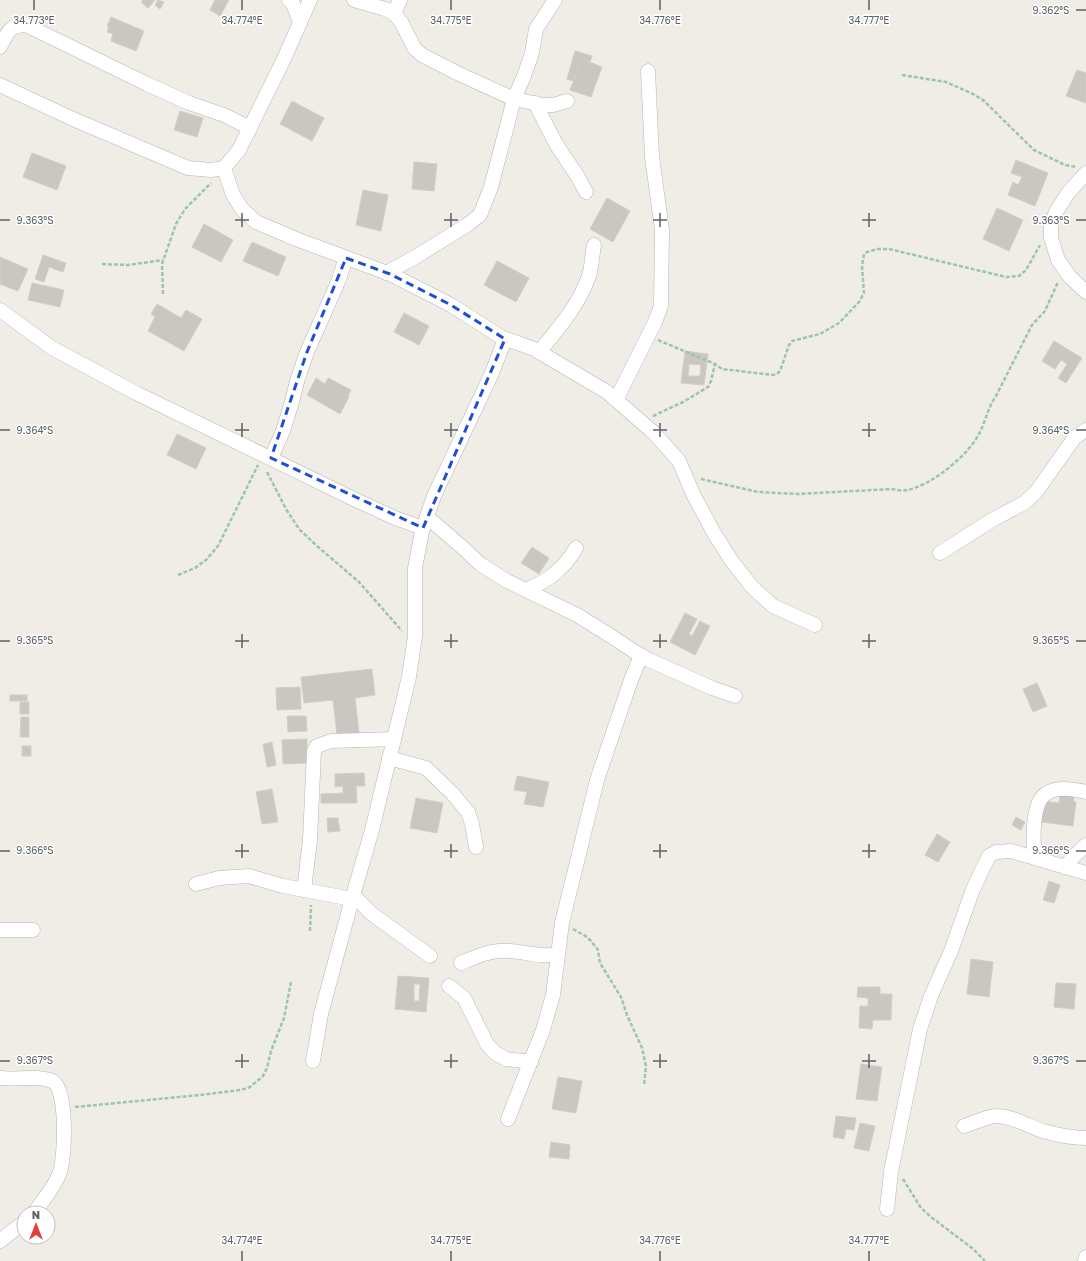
<svg xmlns="http://www.w3.org/2000/svg" width="1086" height="1261" font-family="'Golos Text',sans-serif">
	<style>
		.building { fill: #cac7c2; stroke: #d4cec4; fill-rule: evenodd }
		.lines { fill: none; stroke-linecap: round; stroke-linejoin: round }
		.minor-casing { stroke: #b3b6ba; stroke-width: 15 }
		.path { stroke: #9dc6a7; stroke-width: 2.5; stroke-dasharray: 4 2; stroke-linecap: butt }
		.minor { stroke: #fff; stroke-width: 14 }
		.marked { fill: none; stroke: #1d4ed8; stroke-width: 3; stroke-dasharray: 8 5; stroke-linejoin: round }
		.ticks { fill: none; stroke: #5d6165; stroke-width: 1.5 }
		.ticks-label { font-size: 10px; text-anchor: middle; fill: #5d6165; stroke: #fff; stroke-width: 3; stroke-linejoin: round; paint-order: stroke }
	</style>
	<rect width="100%" height="100%" fill="#efede6"/>
	<g class="building">
		<path d="M143 0H155L148 8 141 2Z"/>
		<path d="M158 0 164 2 160 9 155 5Z"/>
		<path d="M215 0H229L220 16 210 10Z"/>
		<path d="M111 17 144 31 136 51 111 41 113 34 107 32 109 27 107 26Z"/>
		<path d="M575 51 592 56 583 84 567 79Z"/>
		<path d="M582 59 602 67 591 97 570 90Z"/>
		<path d="M1077 70 1086 73V103L1066 96Z"/>
		<path d="M292 101 324 118 312 141 280 124Z"/>
		<path d="M180 111 203 118 197 137 174 130Z"/>
		<path d="M32 153 66 166 57 190 23 177Z"/>
		<path d="M1016 160 1048 173 1035 206 1008 195 1013 182 1018 185 1022 177 1011 173Z"/>
		<path d="M414 162 437 164 434 191 412 189Z"/>
		<path d="M363 190 388 195 381 231 356 225Z"/>
		<path d="M607 198 630 211 613 242 590 229Z"/>
		<path d="M997 208 1023 220 1009 251 983 239Z"/>
		<path d="M204 224 233 240 221 262 192 247Z"/>
		<path d="M252 242 286 257 278 276 243 261Z"/>
		<path d="M43 255 66 263 63 272 49 267 44 282 35 279Z"/>
		<path d="M0 257 28 269 18 291 0 284Z"/>
		<path d="M497 261 529 278 516 302 484 285Z"/>
		<path d="M32 283 64 290 60 307 28 300Z"/>
		<path d="M157 304 181 318 186 310 202 319 184 351 148 331 155 317 151 314Z"/>
		<path d="M404 313 429 326 419 345 394 332Z"/>
		<path d="M1054 341 1082 358 1066 383 1058 378 1067 364 1061 360 1055 369 1042 361Z"/>
		<path d="M685 351 708 354 704 385 681 383ZM689 364 701 365 700 376H688Z"/>
		<path d="M316 378 325 384 328 378 351 390 348 396 349 397 340 414 307 395Z"/>
		<path d="M177 434 206 448 196 469 167 455Z"/>
		<path d="M532 547 549 558 539 574 521 563Z"/>
		<path d="M685 613 697 619 689 634 692 636 700 621 710 626 695 655 670 642Z"/>
		<path d="M372 669 375 695 355 698 359 733 337 735 333 700 304 703 301 677Z"/>
		<path d="M1037 683 1047 706 1033 712 1023 689Z"/>
		<path d="M300 687 301 709 277 710 276 688Z"/>
		<rect x="10" y="695" width="17" height="6"/>
		<rect x="20" y="702" width="9" height="12"/>
		<path d="M287 716H306L307 731 288 732Z"/>
		<path d="M21 717H29V737H20Z"/>
		<path d="M307 739V763L283 764 282 740Z"/>
		<path d="M272 742 276 765 267 767 263 744Z"/>
		<rect x="22" y="746" width="9" height="10"/>
		<path d="M364 773 365 786H356L357 803H321V794L343 793V786L335 787V774Z"/>
		<path d="M517 776 549 782 543 807 524 804 527 792 514 790Z"/>
		<path d="M272 789 278 822 262 824 256 792Z"/>
		<path d="M1060 794 1074 796 1073 801 1076 802 1073 826 1041 822 1044 801 1059 803Z"/>
		<path d="M416 798 443 803 437 833 410 828Z"/>
		<path d="M1016 817 1025 822 1021 830 1012 825Z"/>
		<path d="M327 818H338L340 831 328 832Z"/>
		<path d="M937 834 950 842 938 862 925 855Z"/>
		<path d="M1049 881 1060 885 1054 903 1043 900Z"/>
		<path d="M971 959 993 962 989 997 967 994Z"/>
		<path d="M398 976 429 978 426 1012 395 1009ZM414 984H420L419 1001H414Z"/>
		<path d="M1056 983 1076 984 1074 1009 1054 1007Z"/>
		<path d="M858 987H880V994H892L891 1020H873L872 1029 859 1028 860 1006H868V998L857 997Z"/>
		<path d="M861 1064 882 1067 877 1101 856 1099Z"/>
		<path d="M558 1077 582 1081 576 1113 552 1109Z"/>
		<path d="M836 1116 856 1118 854 1130 846 1129 844 1139 833 1137Z"/>
		<path d="M860 1123 875 1126 869 1151 854 1148Z"/>
		<path d="M551 1142 570 1145 569 1159 549 1157Z"/>
	</g>
	<g class="lines">
		<defs>
			<g id="minor">
				<path d="M289 0 293 4 300 22"/>
				<path d="M354 0 385 9 394 13 401 22 415 49 422 55 457 73 514 99 543 105H553L567 101"/>
				<path d="M394 13 400 0"/>
				<path d="M0 47C8 32 8 26 26 25L147 84 189 103 224 115 250 128"/>
				<path d="M0 85 73 119 188 168 211 170 224 168 239 150 283 61 310 0"/>
				<path d="M535 103 556 144 578 177 586 192"/>
				<path d="M224 168 233 195 242 209 256 222 296 239 390 274 451 305 501 337 534 349 607 392 654 433 679 461 694 496 714 533 731 560 752 587 773 606 815 625"/>
				<path d="M1086 173 1068 193 1056 212 1051 225V238L1058 260 1070 277 1086 292"/>
				<path d="M386 273 417 256 467 225 480 215 491 187 514 99 524 76 532 53 536 29 555 0"/>
				<path d="M0 310 52 348 136 393 360 502 395 518 423 528"/>
				<path d="M539 352C558 329 579 305 589 276 592 267 592 255 594 245"/>
				<path d="M616 400 655 322 661 306 662 230 652 157 648 71"/>
				<path d="M271 458 283 431 291 405 298 378 307 352 338 282 346 258"/>
				<path d="M427 517 462 547 480 564 507 581 577 615 611 636 632 650 649 660 712 688 735 696"/>
				<path d="M940 553 992 520 1024 503 1036 492 1075 437 1086 430"/>
				<path d="M526 590C548 581 564 569 576 548"/>
				<path d="M389 758 426 768 452 793 468 812 472 824 476 847"/>
				<path d="M1035 857C1033 842 1031 802 1047 793 1058 786 1074 789 1086 792"/>
				<path d="M1065 867 1073 857 1086 845"/>
				<path d="M196 884 219 878 249 876 283 886 352 899"/>
				<path d="M304 890 310 840 314 751 317 746 331 741 394 739"/>
				<path d="M353 895 372 914 430 956"/>
				<path d="M0 930H33"/>
				<path d="M461 963C477 956 493 949 510 951 527 952 541 958 557 954"/>
				<path d="M449 986 464 998 487 1044 495 1053 506 1059 531 1062"/>
				<path d="M313 1061 321 1014 352 899 372 830 409 677 415 636V568L422 531 434 496 492 373 505 339"/>
				<path d="M0 1078C15 1080 38 1075 52 1081 68 1088 65 1156 60 1172 55 1187 43 1200 34 1213"/>
				<path d="M508 1119 543 1030 553 995 562 923 597 780 631 680 641 656"/>
				<path d="M964 1126C974 1123 985 1117 996 1116 1012 1116 1028 1126 1043 1131 1057 1135 1072 1138 1086 1138"/>
				<path d="M887 1209 891 1172 920 1029 931 996 951 951 972 892 982 870 989 856 996 852 1011 851 1086 873"/>
				<path d="M0 1241 24 1222"/>
				<path d="M1085 1261 1086 1257"/>
			</g>
		</defs>
		<use href="#minor" class="minor-casing"/>
		<g class="path">
			<path d="M902 75 946 82 973 94 983 100 1034 150 1065 165 1076 167"/>
			<path d="M102 264 128 265 163 260"/>
			<path d="M163 294 162 264 176 224 185 209 211 183"/>
			<path d="M658 340 715 364 722 369 773 375 777 374 780 371 789 345 792 341 820 334 839 323 859 302 864 293 862 266 864 254 867 252 878 249H889L1006 277 1019 276 1026 270 1040 245"/>
			<path d="M653 416 683 402 708 387 711 381 715 364"/>
			<path d="M267 472 286 509 299 529 317 546 359 582 402 631"/>
			<path d="M701 479 758 492 798 494 892 489C897 490 902 491 907 490 931 486 970 454 980 432 986 420 988 407 996 396L1032 325 1045 311 1058 282"/>
			<path d="M178 575 195 568 206 560 218 546 258 465"/>
			<path d="M573 929 587 937 591 941 598 950 600 963 621 997 627 1015 642 1048 646 1066 644 1085"/>
			<path d="M310 931 311 905"/>
			<path d="M75 1107 200 1095 241 1090 250 1087 263 1076 267 1068 271 1051 284 1018 291 982"/>
			<path d="M903 1179 921 1208 931 1217 972 1248 985 1261"/>
		</g>
		<use href="#minor" class="minor"/>
	</g>
	<path class="marked" d="M346 258 390 274 451 305 505 339 423 528 271 458 307 352Z"/>
	<path class="ticks" d="M34 0V10M242 0V10M451 0V10M660 0V10M869 0V10M1076 10H1086M242 213V227M451 213V227M660 213V227M869 213V227M0 220H10M235 220H249M444 220H458M653 220H667M862 220H876M1076 220H1086M242 423V437M451 423V437M660 423V437M869 423V437M0 430H10M235 430H249M444 430H458M653 430H667M862 430H876M1076 430H1086M242 634V648M451 634V648M660 634V648M869 634V648M0 641H10M235 641H249M444 641H458M653 641H667M862 641H876M1076 641H1086M242 844V858M451 844V858M660 844V858M869 844V858M0 851H10M235 851H249M444 851H458M653 851H667M862 851H876M1076 851H1086M242 1054V1068M451 1054V1068M660 1054V1068M869 1054V1068M0 1061H10M235 1061H249M444 1061H458M653 1061H667M862 1061H876M1076 1061H1086M242 1251V1261M451 1251V1261M660 1251V1261M869 1251V1261"/>
	<g class="ticks-label">
		<text x="1051" y="14">9.362°S</text>
		<text x="34" y="24">34.773°E</text>
		<text x="242" y="24">34.774°E</text>
		<text x="451" y="24">34.775°E</text>
		<text x="660" y="24">34.776°E</text>
		<text x="869" y="24">34.777°E</text>
		<text x="35" y="224">9.363°S</text>
		<text x="1051" y="224">9.363°S</text>
		<text x="35" y="434">9.364°S</text>
		<text x="1051" y="434">9.364°S</text>
		<text x="35" y="644">9.365°S</text>
		<text x="1051" y="644">9.365°S</text>
		<text x="35" y="854">9.366°S</text>
		<text x="1051" y="854">9.366°S</text>
		<text x="35" y="1064">9.367°S</text>
		<text x="1051" y="1064">9.367°S</text>
		<text x="242" y="1244">34.774°E</text>
		<text x="451" y="1244">34.775°E</text>
		<text x="660" y="1244">34.776°E</text>
		<text x="869" y="1244">34.777°E</text>
	</g>
	<g transform="translate(36 1225)"><circle r="19" fill="#ffffff" stroke="#bec0c1"/>
	<path d="M0-3L7 15L0 10L-7 15Z" fill="#e33f37"/>
	<text y="-6" font-size="11" font-weight="bold" text-anchor="middle" fill="#5d6165">N</text>
	</g>
</svg>
